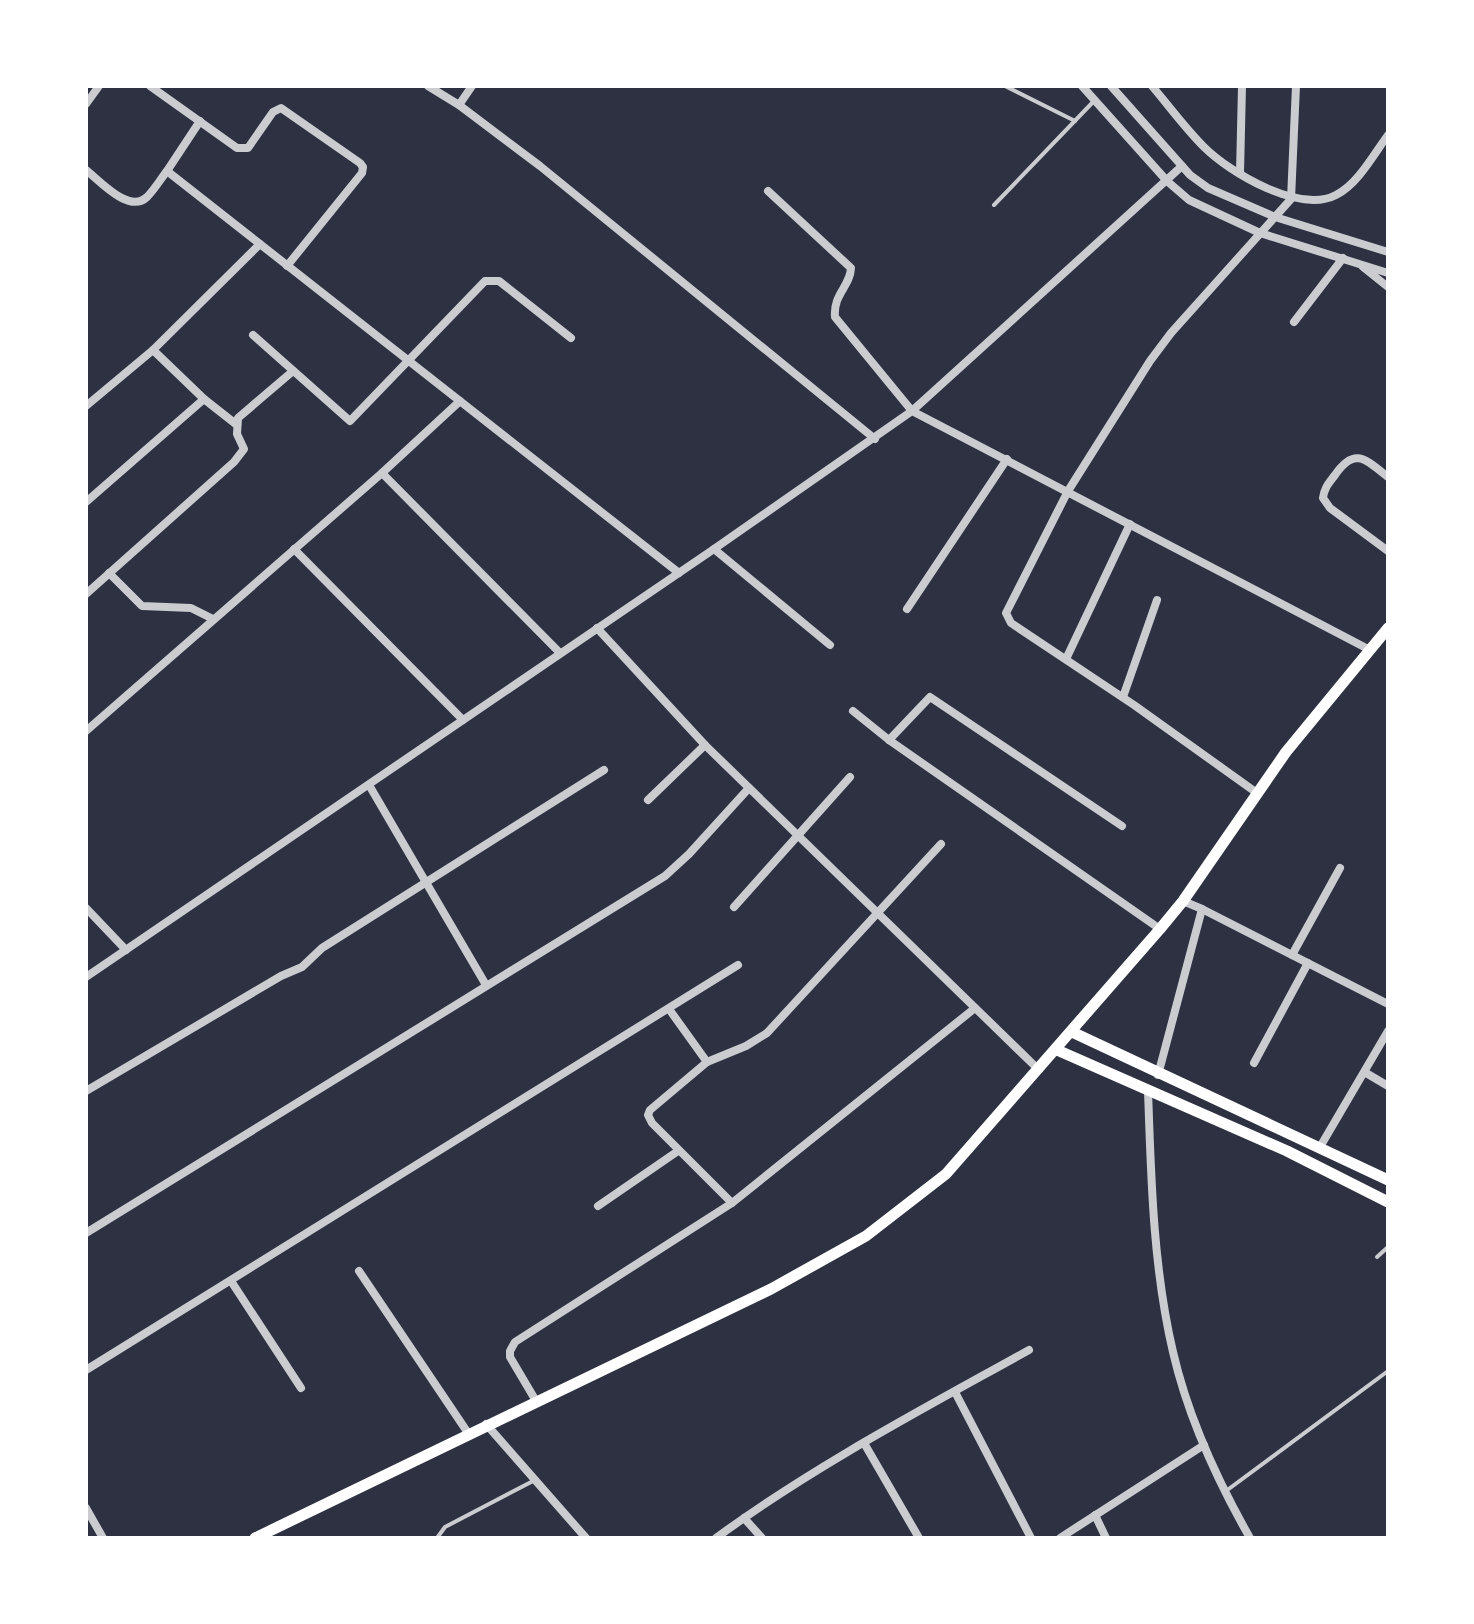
<svg xmlns="http://www.w3.org/2000/svg" width="1474" height="1624" font-family="Arial,sans-serif">
	<style>
		.lines { fill: none; stroke-linecap: round; stroke-linejoin: round }
		.service { stroke: #caccd0; stroke-width: 4 }
		.minor { stroke: #caccd0; stroke-width: 8 }
		.secondary { stroke: #fff; stroke-width: 11 }
	</style>
	<rect width="100%" height="100%" fill="#2d3142"/>
	<g class="lines">
		<g class="service">
			<path d="M1005 86 1075 121"/>
			<path d="M994 205 1093 102"/>
			<path d="M1377 1257 1388 1247"/>
			<path d="M1226 1491 1388 1371"/>
			<path d="M437 1538 445 1527 535 1480"/>
		</g>
		<g class="minor">
			<path d="M150 86 237 148H248L273 112 281 108 360 163 363 167 362 173 287 266"/>
			<path d="M428 86 459 105 540 166 875 439"/>
			<path d="M1082 86 1167 181 1189 200 1260 233 1388 273"/>
			<path d="M1111 86 1190 175 1208 188 1275 217 1388 252"/>
			<path d="M1152 86C1169 106 1185 128 1204 147 1230 173 1300 214 1336 195 1358 184 1374 154 1388 135"/>
			<path d="M86 104 99 86"/>
			<path d="M459 105 472 86"/>
			<path d="M86 170C100 181 129 214 147 197 154 190 160 180 167 171L679 573"/>
			<path d="M167 171 200 121"/>
			<path d="M1240 173 1242 86"/>
			<path d="M768 191 851 268C850 287 833 294 835 317L912 411 1182 166"/>
			<path d="M1363 267 1388 287"/>
			<path d="M1294 322 1343 258"/>
			<path d="M253 335 350 421 485 281H499L571 338"/>
			<path d="M153 350 204 399 237 425"/>
			<path d="M86 406 153 350 260 244"/>
			<path d="M382 473 560 653"/>
			<path d="M1388 477C1366 460 1355 446 1335 475 1329 483 1324 488 1323 498L1330 508 1388 551"/>
			<path d="M86 502 204 399"/>
			<path d="M294 549 463 720"/>
			<path d="M714 549 830 645"/>
			<path d="M109 573 142 606 191 608 213 619"/>
			<path d="M86 594 234 462 244 449 237 434 238 418 293 371"/>
			<path d="M907 609 1007 459"/>
			<path d="M597 628 705 745 1039 1070"/>
			<path d="M1066 659 1130 524"/>
			<path d="M1123 697 1157 600"/>
			<path d="M853 711 889 740 1160 929"/>
			<path d="M86 731 382 473 460 401"/>
			<path d="M889 740 930 697 1122 826"/>
			<path d="M369 785 486 985"/>
			<path d="M1257 793 1134 705 1011 623 1006 613 1068 491 1150 361 1171 333 1291 199 1296 86"/>
			<path d="M648 800 705 745"/>
			<path d="M734 907 850 777"/>
			<path d="M86 908 126 950"/>
			<path d="M1202 909 1388 1004"/>
			<path d="M1292 955 1340 868"/>
			<path d="M86 977 714 549 912 411 1370 650"/>
			<path d="M669 1009 707 1062"/>
			<path d="M1254 1063 1308 963"/>
			<path d="M1366 1073 1388 1086"/>
			<path d="M1158 1075 1202 909 1183 901"/>
			<path d="M1148 1090C1151 1177 1153 1267 1173 1352 1188 1417 1217 1480 1250 1538"/>
			<path d="M86 1091 281 976 302 967 322 948 604 770"/>
			<path d="M1320 1147 1388 1031"/>
			<path d="M732 1203 652 1123 648 1115 650 1110 707 1062 746 1046 767 1033 941 844"/>
			<path d="M598 1206 678 1151"/>
			<path d="M86 1233 665 876 689 854 749 788"/>
			<path d="M359 1271 468 1433"/>
			<path d="M231 1281 301 1388"/>
			<path d="M86 1370 738 965"/>
			<path d="M955 1392 1031 1538"/>
			<path d="M536 1401 510 1357V1351L515 1342 732 1203 975 1008"/>
			<path d="M486 1424 586 1538"/>
			<path d="M864 1443 919 1538"/>
			<path d="M86 1508 103 1538"/>
			<path d="M1095 1515 1106 1538"/>
			<path d="M744 1518 762 1538"/>
			<path d="M716 1538C814 1466 923 1409 1029 1350"/>
			<path d="M1060 1538 1204 1445"/>
		</g>
		<g class="secondary">
			<path d="M1072 1032 1388 1180"/>
			<path d="M1057 1050 1287 1151 1388 1202"/>
			<path d="M255 1538 771 1289 866 1236 946 1174 1160 929 1183 901 1286 752 1388 628"/>
		</g>
	</g>
	<rect width="1474" height="1624" fill="none" stroke="#ffffff" stroke-width="176"/>
</svg>
